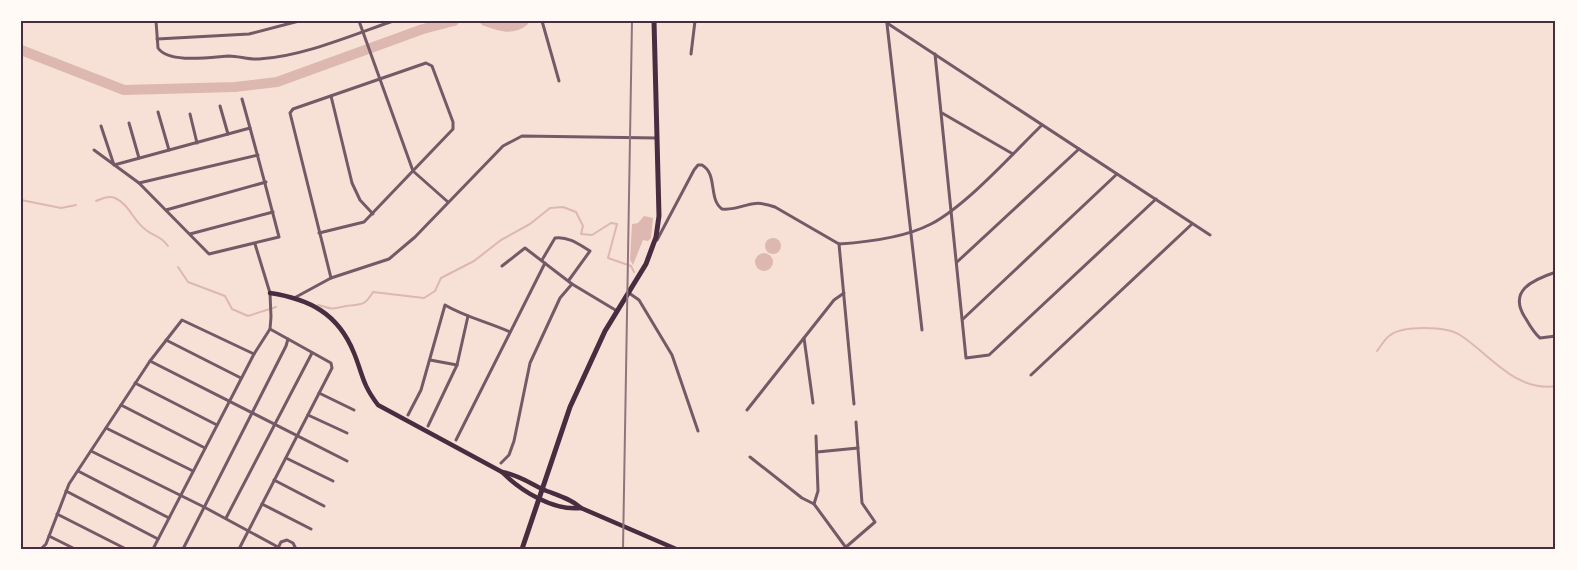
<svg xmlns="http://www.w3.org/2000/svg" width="1577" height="570" font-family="'Varela Round',sans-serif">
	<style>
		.water { fill: #dcb8b0 }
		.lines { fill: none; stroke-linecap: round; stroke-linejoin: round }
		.stream { stroke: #dcb8b0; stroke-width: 2 }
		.river { stroke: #dcb8b0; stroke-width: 10 }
		.minor { stroke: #755966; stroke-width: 3 }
		.secondary { stroke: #4a2c40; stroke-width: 4.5 }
		.primary { stroke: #4a2c40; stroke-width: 5 }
		.rail { stroke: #8f747c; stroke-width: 2 }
		.neatline { fill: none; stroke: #4a2c40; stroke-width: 2 }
	</style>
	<rect width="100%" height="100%" fill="#f7e1d7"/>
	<g class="water">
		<path d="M644 216 653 218 651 238 648 241 643 240 633 265 630 260 632 224 638 223Z"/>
		<circle cx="773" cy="246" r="8"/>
		<circle cx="764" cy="262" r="9"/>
	</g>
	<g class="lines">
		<g class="stream">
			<path d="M21 200 61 208 76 205"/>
			<path d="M96 201C102 199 108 195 115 198 129 204 134 222 146 230 156 238 159 234 168 246"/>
			<path d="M178 267 188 282 225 296 232 309 248 316 276 307"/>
			<path d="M318 305C335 310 330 309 346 306 361 304 364 307 373 292L424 298 435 291 441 278 474 261 501 240 530 224 550 208 563 207 576 212 583 226 581 234 592 235 611 223 617 224 608 258 631 266 634 272"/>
			<path d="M1377 351C1381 346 1384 340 1389 336 1402 325 1446 326 1460 335 1491 355 1515 392 1556 386"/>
		</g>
		<g class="river">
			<path d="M485 21C499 26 511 31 524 21"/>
			<path d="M21 50 124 90 235 87 277 82 423 29 454 21"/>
		</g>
		<g class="minor">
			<path d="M156 21 158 48C169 64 212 57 229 56 239 56 249 60 259 59 301 57 353 35 393 21"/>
			<path d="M359 21 413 171 448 202"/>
			<path d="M542 21 559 81"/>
			<path d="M1236 21H1237"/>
			<path d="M887 23 1210 235"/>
			<path d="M887 24 922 330"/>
			<path d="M157 39 249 34 299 21"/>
			<path d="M691 54 695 21"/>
			<path d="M935 54 966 358 989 355 1156 199"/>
			<path d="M331 96 352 183 360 200 373 214"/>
			<path d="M242 99C255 145 267 191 279 237L209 254 139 183 258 155"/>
			<path d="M220 106 228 134"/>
			<path d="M158 112 169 150"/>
			<path d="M942 113 1013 154"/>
			<path d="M190 114 197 143"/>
			<path d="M129 123 139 158"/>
			<path d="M101 126 114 165 250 128"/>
			<path d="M94 150 139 183"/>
			<path d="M166 210 266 182"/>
			<path d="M319 233 364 222 453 129V122L432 66 426 63 293 109 290 113 331 278"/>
			<path d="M190 234 273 212"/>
			<path d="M657 240 694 170 698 165H702C718 174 708 199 722 209 744 211 748 197 775 207L839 244"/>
			<path d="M839 244C869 242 904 238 931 224 967 205 1012 154 1042 125"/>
			<path d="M839 244 854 404"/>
			<path d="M542 260 555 238C568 236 580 245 590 251L569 280"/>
			<path d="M957 262 1079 149"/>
			<path d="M502 266 525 248 572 284 617 311"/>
			<path d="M1556 272C1532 280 1507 291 1526 319 1530 326 1534 333 1540 338L1556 336"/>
			<path d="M629 293 639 300 672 355 698 431"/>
			<path d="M296 297 331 278 389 259 415 237 503 146 522 136 657 138"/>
			<path d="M963 319 1117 174"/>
			<path d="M804 338 813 403"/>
			<path d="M166 340 241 378"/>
			<path d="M430 360 457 365"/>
			<path d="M150 361 347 461"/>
			<path d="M1031 375 1192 224"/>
			<path d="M135 383 217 425"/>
			<path d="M319 393 354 410"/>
			<path d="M121 405 205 448"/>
			<path d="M747 410 834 300 844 293"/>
			<path d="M308 415 347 433"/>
			<path d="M408 415 421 390 445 305C465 317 488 322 510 332"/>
			<path d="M428 426 457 365 468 316"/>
			<path d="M106 428 193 471"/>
			<path d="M816 436 818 491 814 504 847 549"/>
			<path d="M456 440 545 263"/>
			<path d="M91 451 204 507 278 547"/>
			<path d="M817 452 858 448"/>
			<path d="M750 457 802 498 814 504"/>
			<path d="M286 458 333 481"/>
			<path d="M501 463 509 455 514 441 530 363 560 298 572 284"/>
			<path d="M78 471 169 518"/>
			<path d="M274 480 324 506"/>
			<path d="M66 491 158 539"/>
			<path d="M262 504 311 529"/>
			<path d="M57 514 126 549"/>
			<path d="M226 518 312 353"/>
			<path d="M49 536 75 549"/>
			<path d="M846 547 875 522 862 503 856 422"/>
			<path d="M278 548 281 542 287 540 293 543 296 549"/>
			<path d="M41 549 46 544 69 484 150 361 182 320 254 354"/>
			<path d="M153 549 254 354 270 329 271 317 270 293 255 244"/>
			<path d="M183 549 286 346 288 339 270 329"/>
			<path d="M239 549 332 368 331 363 288 339"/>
		</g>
		<g class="secondary">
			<path d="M270 293C309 299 338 313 354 353 363 375 362 384 378 405L502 472C521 491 553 511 581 508"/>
			<path d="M502 472C518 475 528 482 542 489 556 495 570 498 581 508L676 549"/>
		</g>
		<path class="primary" d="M522 549 570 407 605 331 646 264 656 237 659 216 654 21"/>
		<path class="rail" d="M623 549 632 21"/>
	</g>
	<rect width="1577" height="570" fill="none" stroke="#fffaf5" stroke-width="45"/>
	<rect x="22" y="22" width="1532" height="526" class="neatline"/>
</svg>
